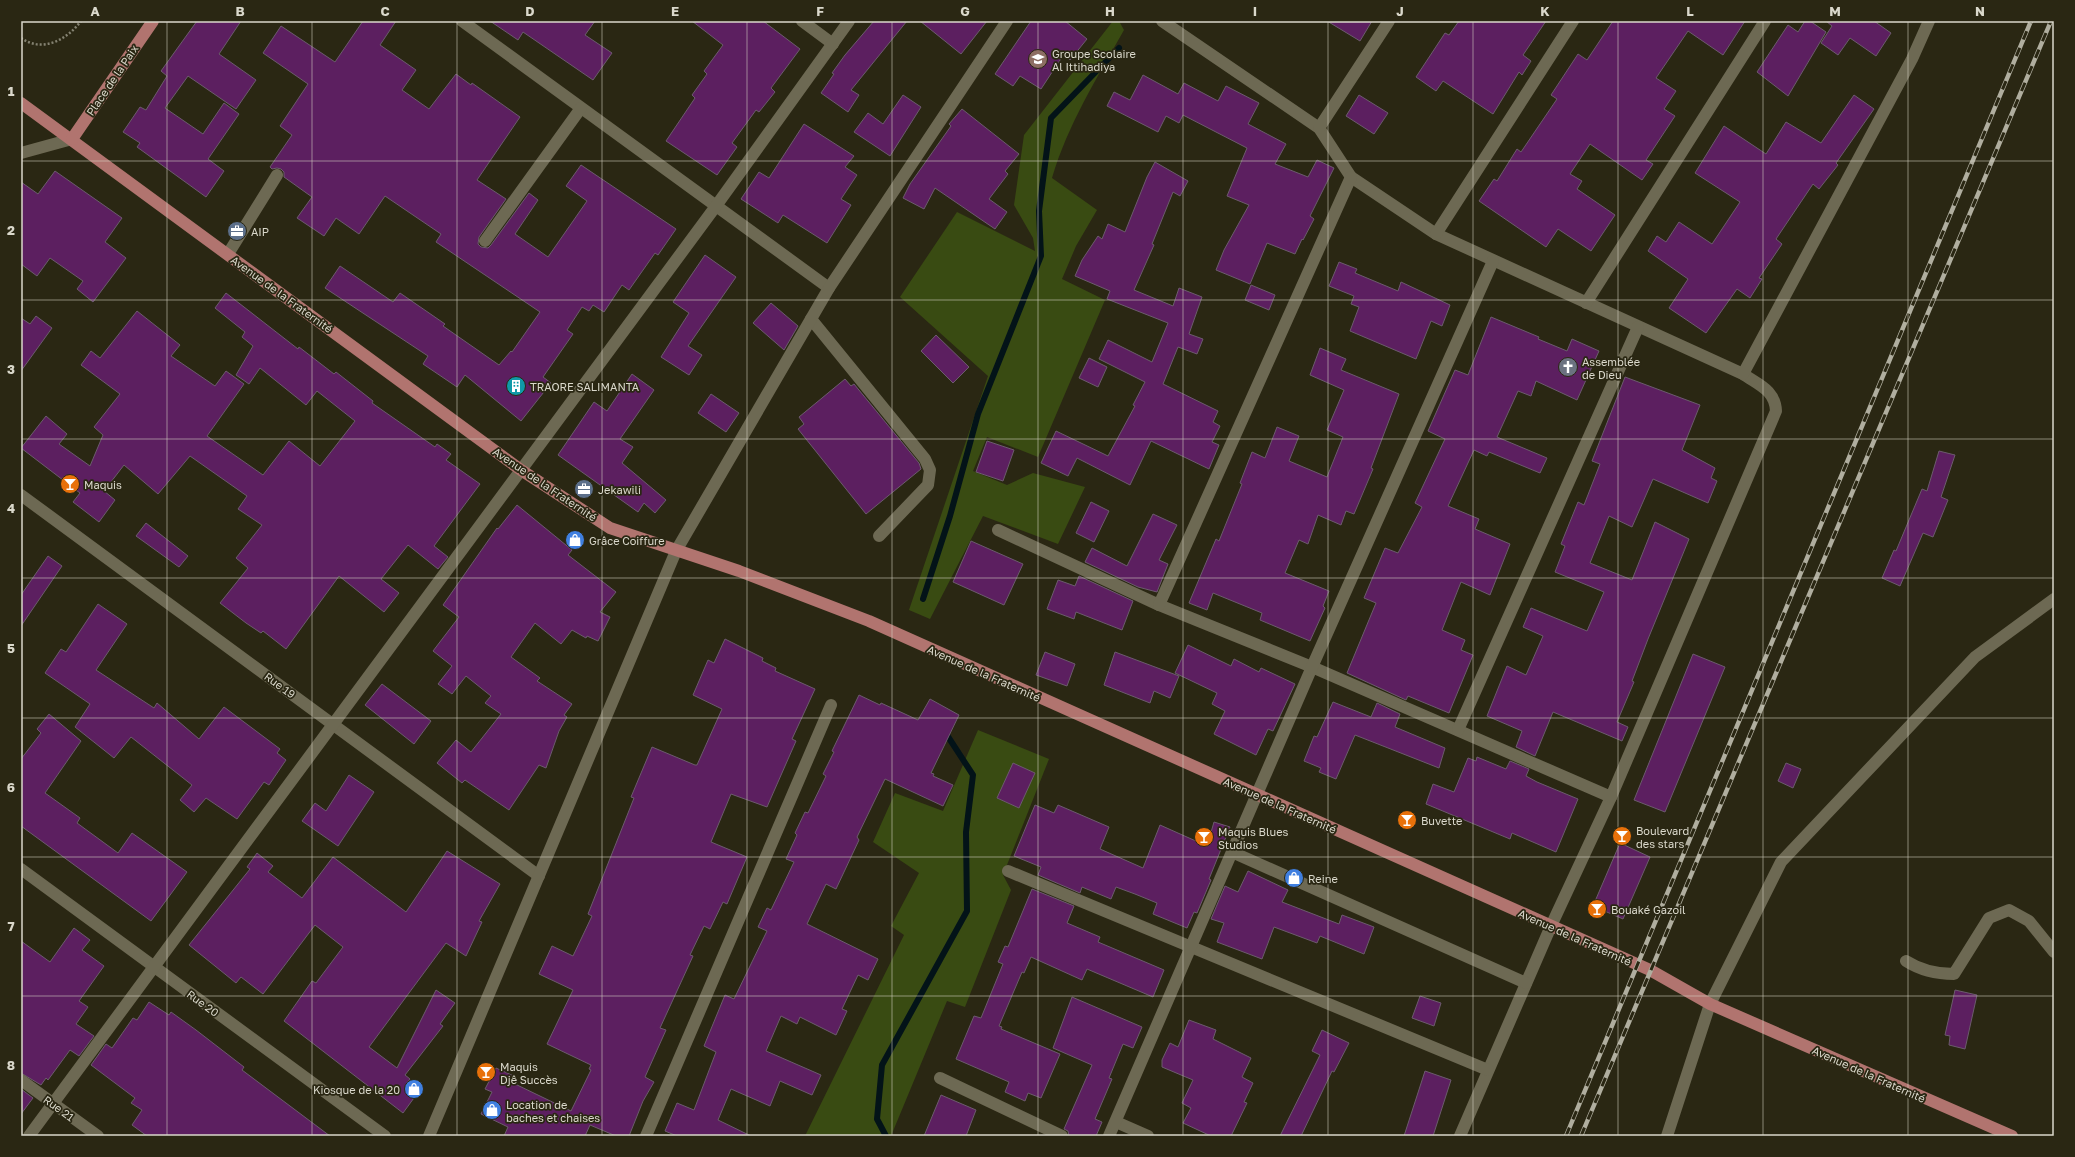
<svg xmlns="http://www.w3.org/2000/svg" width="2075" height="1157" font-family="'Golos Text',sans-serif">
	<style>
		.green { fill: #394b12 }
		.lines { fill: none; stroke-linecap: round; stroke-linejoin: round }
		.stream { stroke: #031318; stroke-width: 6 }
		.building { fill: #5c1f60; stroke: #6c5b6d }
		.path { stroke: #848271; stroke-width: 2.5; stroke-dasharray: 2 2; stroke-linecap: butt }
		.minor { stroke: #6d6953; stroke-width: 12 }
		.major { stroke: #b1746f; stroke-width: 12 }
		.rail-casing { stroke: #b0ae9f; stroke-width: 4.5 }
		.rail { stroke: #2a2713; stroke-width: 3; stroke-dasharray: 9; stroke-linecap: butt }
		.grid { fill: none; stroke: #dad8cb; stroke-width: 1; stroke-opacity: 0.55 }
		.labels { text-anchor: middle; dominant-baseline: central; stroke-width: 3.5; stroke-linejoin: round; paint-order: stroke }
		.poi-label { font-size: 11px; fill: #dad8cb; stroke: #2a2713; text-anchor: start }
		.street-label { font-size: 11px; fill: #dad8cb; stroke: #2a2713 }
		.neatline { fill: none; stroke: #dad8cb; stroke-width: 1.5 }
		.grid-label { font-size: 13px; text-anchor: middle; font-weight: bold; fill: #dad8cb }
	</style>
	<rect width="100%" height="100%" fill="#2a2713"/>
	<g class="green">
		<path d="M1113 21H1119L1124 30C1097 78 1068 124 1052 178L1097 210 1076 246 1062 279 1105 300 1038 457 987 437 973 471 1007 485 1033 473 1085 487 1058 544 983 516 930 619 909 610 988 376 900 297 957 212 1035 251 1033 238 1014 205 1024 135Z"/>
		<path d="M978 730 1049 759 1003 875 1011 890 965 1007 947 1001 891 1136H805L904 935 891 926 919 873 873 842 895 793 943 811Z"/>
	</g>
	<g class="lines">
		<g class="stream">
			<path d="M923 599 950 516 978 414 1041 256 1039 211 1051 118 1119 48"/>
			<path d="M886 1136 877 1119 882 1065 967 911 966 832 973 775 945 732"/>
		</g>
	</g>
	<g class="building">
		<path d="M197 21H241L219 54 256 80 236 109 188 76 165 108 203 134 224 103 239 114 208 159 224 171 206 197 137 147 140 143 123 132 140 107 146 110 167 76 161 71Z"/>
		<path d="M363 21H396L380 45 416 70 402 90 429 109 456 74 471 85 472 83 520 117 477 180 506 199 479 237 478 244 481 247 488 248 491 245 529 193 538 200 515 234 548 257 587 201 566 186 581 165 676 229 658 255 655 253 629 290 622 285 604 312 593 305 589 311 582 307 567 330 573 334 543 377 551 383 521 421 465 375 457 387 423 364 428 356 325 288 340 266 393 302 400 293 445 324 443 326 499 365 511 351 512 352 540 312 436 242 441 234 385 196 359 234 336 218 324 236 297 218 312 197 284 177V172L281 169 277 168 272 169 270 167 292 135 280 126 308 84 263 53 281 26 335 62Z"/>
		<path d="M490 21H595L585 35 612 53 593 80 523 32 518 40Z"/>
		<path d="M692 21H763L800 49 771 88 775 92 759 112 756 110 732 143 737 147 717 175 666 141 695 98 692 95 707 74 704 71 723 45Z"/>
		<path d="M874 21H907L851 90 859 95 848 112 821 93 834 74 832 73 845 55Z"/>
		<path d="M920 21H987L961 54Z"/>
		<path d="M1031 21H1065L1087 39 1070 60 1064 54 1041 89 1020 76 1013 86 995 74Z"/>
		<path d="M1327 21H1372L1360 41Z"/>
		<path d="M1459 21H1546L1523 55 1531 61 1522 75 1519 72 1493 114 1443 81 1436 91 1416 77 1445 33 1449 35Z"/>
		<path d="M1613 21H1745L1723 55 1688 31 1656 78 1676 91 1664 109 1675 116 1646 160 1653 164 1642 180 1590 144 1570 174 1582 181 1577 189 1615 215 1591 251 1558 229 1546 247 1479 201 1494 179 1497 181 1517 149 1521 152 1557 99 1551 95 1578 54 1587 60Z"/>
		<path d="M1805 21H1810L1826 32 1788 96 1757 72 1788 25 1798 32Z"/>
		<path d="M1826 21H1874L1891 33 1876 56 1850 38 1838 55 1821 43 1832 26Z"/>
		<path d="M1143 75 1178 94 1184 83 1218 101 1226 86 1259 103 1248 124 1286 144 1275 164 1308 177 1317 160 1334 168 1310 216 1314 219 1303 240 1302 239 1295 254 1267 243 1250 284 1216 270 1224 250 1249 205 1227 196 1247 148 1183 115 1179 123 1166 116 1158 132 1107 106 1114 92 1130 100Z"/>
		<path d="M903 95 921 107 890 156 854 132 868 113 883 124Z"/>
		<path d="M1359 95 1388 113 1374 134 1346 116Z"/>
		<path d="M1854 95 1874 109 1836 163 1838 165 1819 189 1813 184 1776 239 1782 244 1759 278 1762 279 1750 298 1737 289 1706 333 1669 308 1688 279 1648 251 1657 236 1666 242 1679 222 1712 244 1740 202 1695 173 1724 126 1766 154 1786 122 1821 143Z"/>
		<path d="M962 109 1019 154 1005 171 1008 174 989 199 1007 212 995 229 935 188 924 209 903 198 910 184 951 126 949 124Z"/>
		<path d="M804 124 854 156 845 167 857 175 841 199 851 205 827 243 783 215 778 223 741 199 759 172 769 178Z"/>
		<path d="M1155 162 1188 181 1180 196 1173 192 1152 244 1154 245 1134 290 1173 306 1179 288 1202 297 1189 334 1203 339 1197 354 1178 347 1163 384 1218 411 1213 422 1220 426 1212 442 1219 445 1209 469 1151 441 1130 485 1077 458 1068 476 1041 463 1056 431 1108 456 1135 406 1133 405 1145 382 1099 359 1108 340 1152 362 1168 323 1107 299 1110 291 1075 276 1082 260 1098 236 1102 239 1108 224 1125 232 1147 177Z"/>
		<path d="M55 171 122 218 105 242 126 258 93 302 77 289 83 281 50 258 37 276 21 264V182L38 194Z"/>
		<path d="M705 255 736 277 688 346 702 355 689 375 661 357 689 313 673 302Z"/>
		<path d="M1339 262 1357 269 1355 273 1398 291 1401 282 1450 305 1442 326 1431 321 1416 359 1350 331 1359 307 1351 304 1354 296 1329 286Z"/>
		<path d="M1251 285 1275 295 1269 310 1245 300Z"/>
		<path d="M226 293 298 349 299 347 334 374 336 372 373 401 372 403 435 447 437 444 451 454 446 460 480 484 434 546 448 557 438 569 408 545 381 579 399 593 384 612 339 576 286 649 263 631 261 633 246 623 220 603 248 568 236 558 262 525 238 509 247 496 190 456 158 494 124 465 104 491 115 500 99 522 73 502 80 493 21 448 46 416 67 434 59 444 90 466 103 435 94 427 120 394 81 365 91 351 100 358 137 311 180 345 171 356 215 386 226 371 244 384 207 436 263 475 289 441 320 466 355 421 317 391 306 405 260 368 249 384 236 375 253 346 242 337 245 332 215 308Z"/>
		<path d="M771 303 798 326 784 350 753 323Z"/>
		<path d="M36 316 52 328 21 371V318L30 324Z"/>
		<path d="M1491 317 1539 337 1538 339 1567 351 1572 339 1599 351 1577 400 1536 381 1531 396 1518 391 1497 437 1547 458 1540 473 1489 452 1487 456 1474 450 1448 506 1479 519 1475 529 1510 544 1490 595 1461 582 1442 630 1465 640 1461 650 1473 655 1449 713 1408 696 1406 700 1347 673 1376 603 1364 598 1385 548 1398 553 1422 507 1415 503 1445 439 1428 431 1455 370 1468 375Z"/>
		<path d="M936 335 969 367 953 383 921 351Z"/>
		<path d="M1320 348 1346 359 1341 370 1399 394 1371 468 1373 469 1354 514 1346 511 1341 525 1318 515 1308 544 1299 540 1285 573 1329 591 1323 606 1325 608 1310 641 1260 620 1262 613 1213 593 1207 610 1189 603 1216 539 1219 541 1242 484 1240 483 1252 452 1265 458 1277 427 1299 436 1289 461 1327 477 1343 437 1327 430 1344 390 1310 375Z"/>
		<path d="M1089 358 1107 367 1098 387 1079 378Z"/>
		<path d="M632 374 654 390 620 439 633 447 622 463 666 500 655 513 644 503 638 512 558 455 594 402 607 411Z"/>
		<path d="M1625 377 1700 405 1682 450 1715 468 1711 478 1717 481 1708 503 1653 479 1632 527 1609 516 1590 563 1632 580 1655 522 1689 539 1648 639 1632 681 1634 682 1617 722 1628 727 1622 741 1553 712 1535 756 1516 747 1522 731 1487 716 1507 666 1526 675 1543 636 1523 627 1531 608 1587 631 1604 592 1555 572 1565 546 1561 544 1578 502 1584 505 1600 464 1592 461Z"/>
		<path d="M845 379 851 386 854 384 919 463 921 469 866 514 798 429 804 424 799 417Z"/>
		<path d="M711 394 739 413 726 432 698 413Z"/>
		<path d="M987 441 1014 450 1003 481 976 472Z"/>
		<path d="M1939 451 1955 455 1941 497 1948 500 1933 537 1923 533 1900 586 1882 578 1894 550 1896 551 1922 489 1927 491Z"/>
		<path d="M1091 502 1109 511 1094 542 1076 533Z"/>
		<path d="M517 505 572 550 568 555 616 592 600 612 610 617 598 641 587 636 586 638 572 630 561 644 535 623 511 657 540 678 537 681 572 704 564 715 567 717 559 731 546 768 539 765 509 810 465 780 462 783 437 763 456 740 471 752 501 714 485 703 491 696 466 676 452 694 438 684 452 666 433 651 459 617 443 605 497 528 498 529Z"/>
		<path d="M1153 514 1177 525 1159 560 1168 564 1157 592 1138 587 1085 562 1092 548 1127 566Z"/>
		<path d="M146 523 188 556 179 567 136 536Z"/>
		<path d="M971 541 1023 564 1004 605 953 582Z"/>
		<path d="M48 556 62 566 21 626V595Z"/>
		<path d="M1079 576 1133 601 1122 630 1076 612 1074 619 1047 609 1058 580 1075 586Z"/>
		<path d="M98 604 127 624 96 670 154 708 157 703 199 739 224 707 280 749 277 753 286 760 269 785 264 782 237 819 206 798 194 812 180 800 192 785 131 737 114 758 75 727 90 704 45 673 61 649 66 652Z"/>
		<path d="M725 639 763 658 762 661 776 668 775 671 815 689 792 739 796 741 767 807 731 794 711 842 747 857 727 904 723 902 710 929 704 926 690 955 693 956 660 1028 666 1030 645 1077 654 1082 643 1101 629 1136H616L590 1125 585 1136H504L508 1127 481 1114 492 1092 485 1089 496 1068 516 1077 513 1083 571 1111 591 1070 589 1069 591 1065 547 1044 573 990 539 974 552 946 573 956 592 916 588 914 634 798 631 797 652 747 695 765H697L722 709 693 695 708 660 714 663Z"/>
		<path d="M1188 645 1231 666 1234 659 1259 672 1261 668 1295 684 1273 731 1268 729 1256 755 1214 734 1225 711 1212 704 1217 693 1175 673Z"/>
		<path d="M1045 652 1075 664 1067 686 1036 675Z"/>
		<path d="M1115 652 1179 676 1170 698 1154 691 1150 703 1104 685Z"/>
		<path d="M1693 654 1725 667 1665 812 1634 800Z"/>
		<path d="M382 684 431 721 414 744 365 705Z"/>
		<path d="M859 695 880 705 881 703 918 720 930 699 959 715 931 773 934 774 933 776 953 785 943 806 885 779 857 837 859 840 836 889 826 884 807 924 878 959 868 980 858 975 842 1009 847 1011 836 1035 800 1017 797 1024 781 1016 766 1051 821 1075 812 1095 780 1081 770 1106 731 1089 718 1120 751 1136H677L665 1131 677 1103 694 1110 716 1052 704 1046 725 995 734 999 767 931 758 927 767 908 771 910 794 862 786 859 797 835 795 833 805 812 808 813 826 776 823 774 834 752 832 751Z"/>
		<path d="M1333 702 1371 717 1377 703 1400 714 1395 727 1445 748 1439 768 1355 735 1336 779 1319 772 1321 768 1304 761 1314 736 1317 737Z"/>
		<path d="M49 714 81 741 45 793 80 818 77 823 118 853 132 833 187 872 151 921 21 826V759L41 733 37 729Z"/>
		<path d="M1477 757 1506 769 1510 761 1529 769 1526 776 1537 782 1578 799 1556 852 1512 833 1510 839 1426 804 1433 784 1454 792 1468 758 1476 761Z"/>
		<path d="M1013 763 1035 773 1019 808 997 798Z"/>
		<path d="M1786 763 1801 769 1793 788 1778 781Z"/>
		<path d="M349 775 374 792 338 846 302 821 315 803 326 811Z"/>
		<path d="M1035 805 1054 813 1058 805 1109 827 1100 849 1143 868 1160 825 1207 846 1214 822 1230 827 1209 879 1211 880 1197 913 1194 912 1187 928 1153 914 1157 903 1135 894 1116 887 1111 899 1082 887 1080 893 1038 875 1041 867 1014 856Z"/>
		<path d="M1620 843 1650 857 1623 919 1593 906Z"/>
		<path d="M447 851 500 884 479 921 482 922 466 956 446 943 369 1047 397 1068 436 990 455 1003 440 1024 443 1026 405 1075 410 1079 407 1083 419 1091 403 1113 284 1021 312 981 316 983 343 947 315 925 263 994 241 977 236 983 189 945 250 869 247 867 257 853 273 866 268 872 302 898 333 857 406 912Z"/>
		<path d="M1248 871 1288 890 1282 902 1339 924 1342 915 1374 927 1364 954 1320 936 1317 943 1274 927 1262 959 1217 942 1224 923 1211 919 1225 886 1238 892Z"/>
		<path d="M1032 889 1074 906 1067 923 1100 937 1098 942 1164 970 1153 997 1087 969 1082 980 1031 957 1024 973 1022 972 999 1026 1002 1027 1001 1029 1060 1054 1041 1098 1028 1093 1025 1101 1005 1092 1009 1082 956 1059 974 1016 981 1018 1003 964 998 962 1005 946 1008 947Z"/>
		<path d="M74 928 90 940 82 950 104 966 79 1001 88 1007 76 1024 94 1036 79 1056 70 1050 48 1080 46 1078 41 1085 21 1073V941L50 962Z"/>
		<path d="M1955 990 1977 995 1965 1049 1949 1045 1950 1036 1945 1035Z"/>
		<path d="M1420 996 1441 1003 1434 1026 1412 1018Z"/>
		<path d="M1072 997 1142 1027 1133 1048 1123 1044 1109 1078 1112 1079 1095 1119 1102 1122 1096 1136H1069L1068 1131 1064 1129 1092 1065 1053 1048Z"/>
		<path d="M149 1002 169 1015 171 1012 196 1030 244 1067 242 1070 330 1136H147L132 1125 142 1110 131 1103 135 1098 91 1065 106 1044 112 1048 133 1018 137 1020Z"/>
		<path d="M1189 1020 1216 1030 1213 1039 1251 1058 1242 1077 1253 1083 1244 1102 1247 1103 1231 1136H1211L1183 1123 1191 1108 1182 1103 1193 1080 1162 1067V1060L1170 1043 1178 1047Z"/>
		<path d="M1322 1030 1349 1043 1334 1072 1332 1071 1301 1136H1280L1320 1055 1312 1051Z"/>
		<path d="M1425 1071 1451 1080 1433 1136H1404Z"/>
		<path d="M21 1089 33 1098 21 1114Z"/>
		<path d="M941 1095 976 1110 966 1136H924Z"/>
	</g>
	<g class="lines">
		<path class="path" d="M21 38C42 53 67 40 81 21"/>
		<g class="minor">
			<path d="M462 21 829 288"/>
			<path d="M802 21 833 44"/>
			<path d="M1162 21 1319 128 1351 177 1436 234 1743 374C1759 385 1775 390 1776 411L1611 797 1551 926 1460 1136"/>
			<path d="M1319 128 1389 21"/>
			<path d="M21 153 72 139"/>
			<path d="M1436 234 1573 21"/>
			<path d="M485 241 581 108"/>
			<path d="M228 254 277 175"/>
			<path d="M1586 303 1765 21"/>
			<path d="M811 319 925 459 930 470 928 485 879 536"/>
			<path d="M1743 374 1912 59 1929 21"/>
			<path d="M21 495 539 876"/>
			<path d="M998 530 1159 605 1312 667 1611 797"/>
			<path d="M1159 605 1351 177"/>
			<path d="M1458 730 1638 327"/>
			<path d="M1232 852 1526 983"/>
			<path d="M21 869 385 1136"/>
			<path d="M1008 871 1488 1070"/>
			<path d="M1906 961C1920 970 1938 974 1954 974L1989 918 2009 910 2029 921 2054 952"/>
			<path d="M940 1078 1062 1136"/>
			<path d="M21 1080 98 1136"/>
			<path d="M1116 1122 1148 1136"/>
			<path d="M29 1136 716 206 849 21"/>
			<path d="M429 1136 676 551 829 288 1007 21"/>
			<path d="M646 1136 831 705"/>
			<path d="M1109 1136 1312 667 1493 261"/>
			<path d="M1667 1136 1710 1004 1781 862 1975 657 2054 599"/>
		</g>
		<g class="major">
			<path d="M21 103 521 470 610 528 739 571 869 621 1650 970 1710 1004 2012 1136"/>
			<path d="M72 139 153 21"/>
		</g>
		<defs>
			<g id="rail">
				<path d="M1566 1136 2031 21"/>
				<path d="M1581 1136 2051 21"/>
			</g>
		</defs>
		<use href="#rail" class="rail-casing"/>
		<use href="#rail" class="rail"/>
	</g>
	<path class="grid" d="M167 21V1136M312 21V1136M457 21V1136M602 21V1136M747 21V1136M892 21V1136M1038 21V1136M1183 21V1136M1328 21V1136M1473 21V1136M1618 21V1136M1763 21V1136M1908 21V1136M21 161H2054M21 300H2054M21 439H2054M21 578H2054M21 718H2054M21 857H2054M21 996H2054"/>
	<defs>
		<symbol id="school-disc" viewBox="-11 -11 22 22"><circle r="9.5" fill="#8d6e63" stroke="#2a2713"/><path d="M0-5L7-2L0 1L-7-2ZM-4 1L0 2.5L4 1V4Q0 6-4 4Z" fill="#fff"/></symbol>
		<symbol id="office-disc" viewBox="-11 -11 22 22"><circle r="9.5" fill="#5c6f8a" stroke="#2a2713"/><path d="M-6-3h4V-5.5h4V-3h4V5H-6ZM-1-4.5V-3h2v-1.5ZM-6 0V1H6V0Z" fill="#fff"/></symbol>
		<symbol id="church-disc" viewBox="-11 -11 22 22"><circle r="9.5" fill="#6b7280" stroke="#2a2713"/><path d="M-1.2-6h2.4v3.5h3.3v2.4h-3.3V6h-2.4V-.1h-3.3v-2.4h3.3Z" fill="#fff"/></symbol>
		<symbol id="building-disc" viewBox="-11 -11 22 22"><circle r="9.5" fill="#0f9aa8" stroke="#2a2713"/><path d="M-4-6H4V6H1V3H-1V6H-4ZM-2.5-4.3h1.7v1.8h-1.7ZM.8-4.3h1.7v1.8H.8ZM-2.5-1h1.7V.8h-1.7ZM.8-1h1.7V.8H.8Z" fill="#fff"/></symbol>
		<symbol id="bar-disc" viewBox="-11 -11 22 22"><circle r="9.5" fill="#e8710a" stroke="#2a2713"/><path d="M-6-5H6L.8 .8V4.5H3.5V6h-7V4.5H-.8V.8Z" fill="#fff"/></symbol>
		<symbol id="shop-disc" viewBox="-11 -11 22 22"><circle r="9.5" fill="#3f7fe0" stroke="#2a2713"/><path d="M-5-2.5h2.3a2.7 3.5 0 0 1 5.4 0H5L5.5 6h-11ZM-1.5-2.5h3a1.5 2.3 0 0 0-3 0Z" fill="#fff"/></symbol>
	</defs>
	<g fill-rule="evenodd">
		<use href="#school-disc" x="1027" y="48" width="22" height="22"/>
		<use href="#office-disc" x="226" y="220" width="22" height="22"/>
		<use href="#church-disc" x="1557" y="356" width="22" height="22"/>
		<use href="#building-disc" x="505" y="375" width="22" height="22"/>
		<use href="#bar-disc" x="59" y="473" width="22" height="22"/>
		<use href="#office-disc" x="573" y="478" width="22" height="22"/>
		<use href="#shop-disc" x="564" y="529" width="22" height="22"/>
		<use href="#bar-disc" x="1396" y="809" width="22" height="22"/>
		<use href="#bar-disc" x="1611" y="825" width="22" height="22"/>
		<use href="#bar-disc" x="1193" y="826" width="22" height="22"/>
		<use href="#shop-disc" x="1283" y="867" width="22" height="22"/>
		<use href="#bar-disc" x="1586" y="898" width="22" height="22"/>
		<use href="#bar-disc" x="475" y="1061" width="22" height="22"/>
		<use href="#shop-disc" x="403" y="1078" width="22" height="22"/>
		<use href="#shop-disc" x="481" y="1099" width="22" height="22"/>
	</g>
	<g class="labels">
		<g class="poi-label">
			<text x="1052" y="53">Groupe Scolaire<tspan x="1052" dy="13">Al Ittihadiya</tspan></text>
			<text x="251" y="231">AIP</text>
			<text x="1582" y="361">Assemblée<tspan x="1582" dy="13">de Dieu</tspan></text>
			<text x="530" y="386">TRAORE SALIMANTA</text>
			<text x="84" y="484">Maquis</text>
			<text x="598" y="489">Jekawili</text>
			<text x="589" y="540">Grâce Coiffure</text>
			<text x="1421" y="820">Buvette</text>
			<text x="1636" y="830">Boulevard<tspan x="1636" dy="13">des stars</tspan></text>
			<text x="1218" y="831">Maquis Blues<tspan x="1218" dy="13">Studios</tspan></text>
			<text x="1308" y="878">Reine</text>
			<text x="1611" y="909">Bouaké Gazoil</text>
			<text x="500" y="1066">Maquis<tspan x="500" dy="13">Djê Succès</tspan></text>
			<text x="400" y="1089" text-anchor="end">Kiosque de la 20</text>
			<text x="506" y="1104">Location de<tspan x="506" dy="13">baches et chaises</tspan></text>
		</g>
		<g class="street-label">
			<text transform="translate(112 80) rotate(-56)">Place de la Paix</text>
			<text transform="translate(282 294) rotate(36)">Avenue de la Fraternité</text>
			<text transform="translate(545 484) rotate(34)">Avenue de la Fraternité</text>
			<text transform="translate(984 673) rotate(24)">Avenue de la Fraternité</text>
			<text transform="translate(280 685) rotate(36)">Rue 19</text>
			<text transform="translate(1280 805) rotate(24)">Avenue de la Fraternité</text>
			<text transform="translate(1575 937) rotate(24)">Avenue de la Fraternité</text>
			<text transform="translate(203 1003) rotate(36)">Rue 20</text>
			<text transform="translate(1869 1074) rotate(24)">Avenue de la Fraternité</text>
			<text transform="translate(59 1108) rotate(36)">Rue 21</text>
		</g>
	</g>
	<rect width="2075" height="1157" fill="none" stroke="#2a2713" stroke-width="44"/>
	<rect x="22" y="22" width="2031" height="1113" class="neatline"/>
	<g class="grid-label">
		<text x="95" y="16">A</text>
		<text x="240" y="16">B</text>
		<text x="385" y="16">C</text>
		<text x="530" y="16">D</text>
		<text x="675" y="16">E</text>
		<text x="820" y="16">F</text>
		<text x="965" y="16">G</text>
		<text x="1110" y="16">H</text>
		<text x="1255" y="16">I</text>
		<text x="1400" y="16">J</text>
		<text x="1545" y="16">K</text>
		<text x="1690" y="16">L</text>
		<text x="1835" y="16">M</text>
		<text x="1980" y="16">N</text>
		<text x="11" y="96">1</text>
		<text x="11" y="235">2</text>
		<text x="11" y="374">3</text>
		<text x="11" y="513">4</text>
		<text x="11" y="653">5</text>
		<text x="11" y="792">6</text>
		<text x="11" y="931">7</text>
		<text x="11" y="1070">8</text>
	</g>
</svg>
